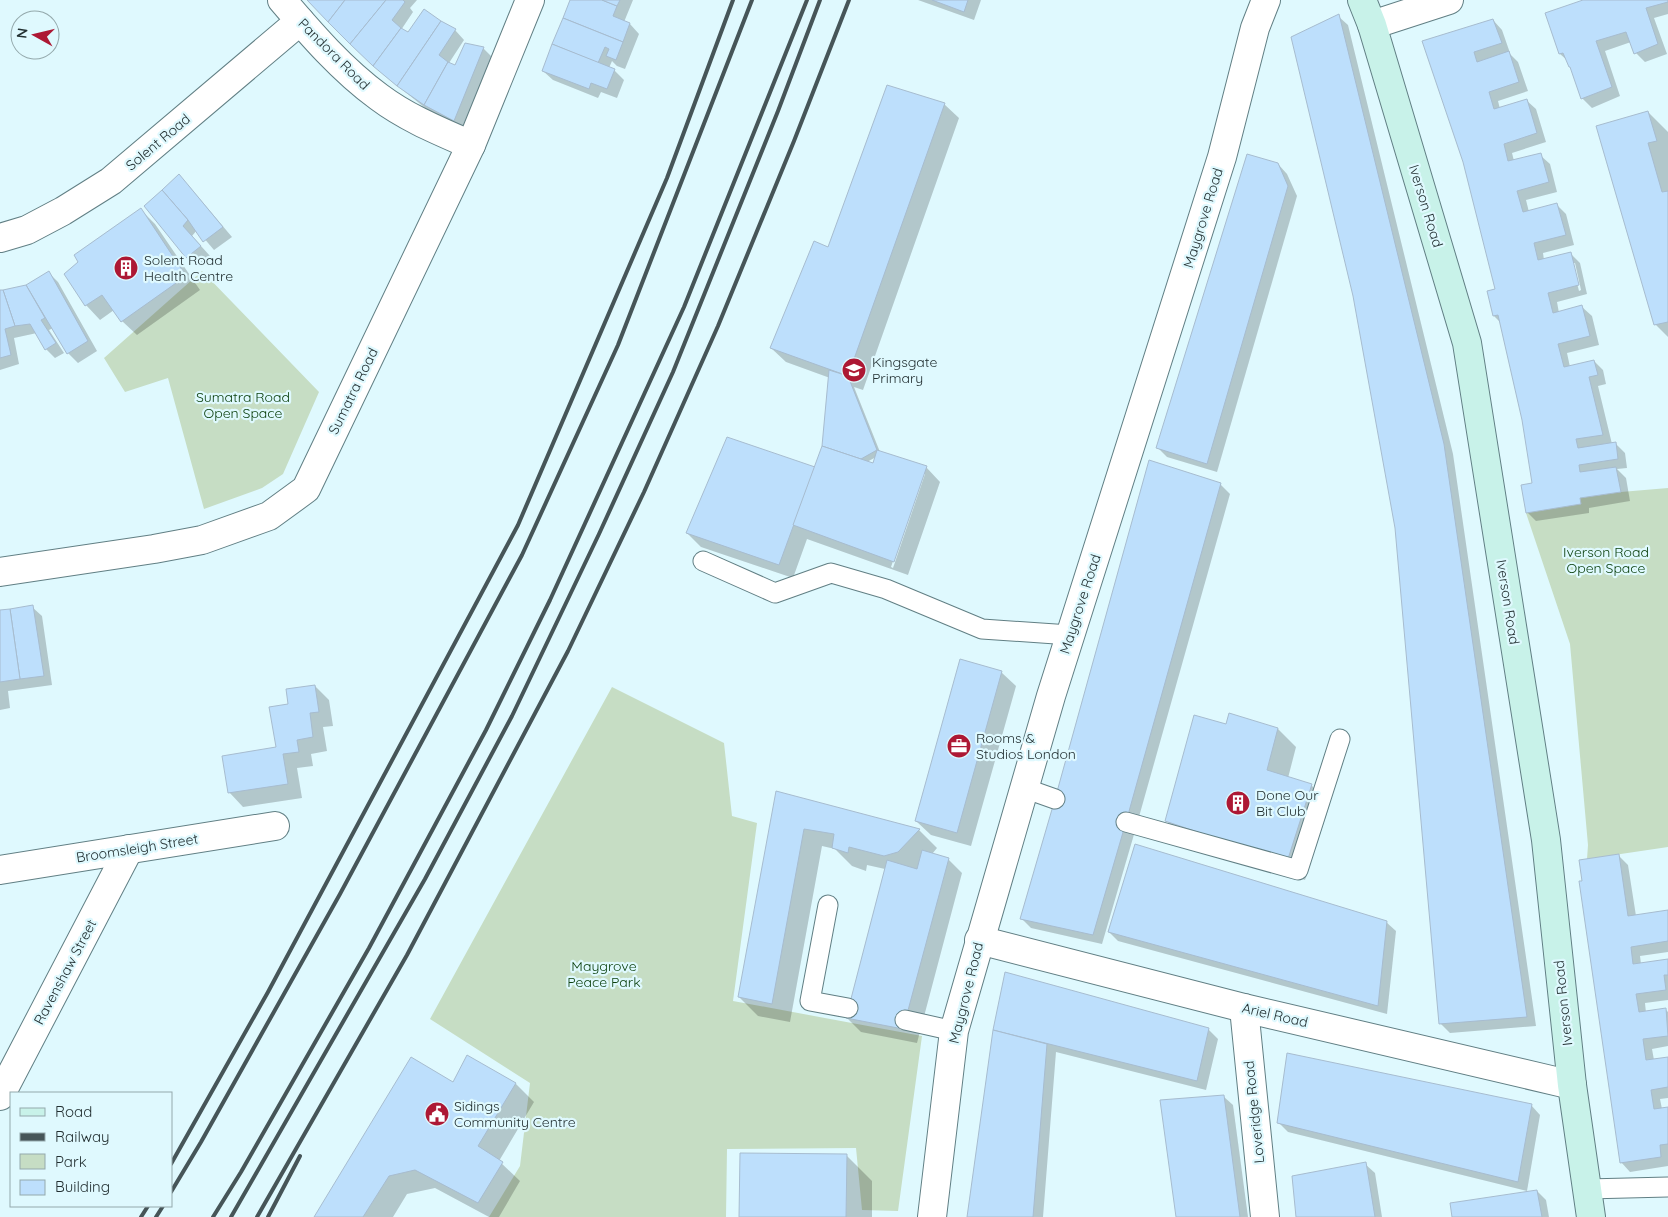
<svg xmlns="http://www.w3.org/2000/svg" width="1668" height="1217" font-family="Quicksand,sans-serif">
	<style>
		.green { fill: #c6ddc4 }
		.shadow { fill: #0003; fill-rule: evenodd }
		.building { fill: #bddffc; stroke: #a7bccf }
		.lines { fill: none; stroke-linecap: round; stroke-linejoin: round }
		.service-casing { stroke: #617f84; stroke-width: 21 }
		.minor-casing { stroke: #617f84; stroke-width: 30 }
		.tertiary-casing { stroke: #617f84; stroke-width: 30 }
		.secondary-casing { stroke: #617f84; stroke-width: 30 }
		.service { stroke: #fff; stroke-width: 19 }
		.minor { stroke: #fff; stroke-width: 28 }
		.tertiary { stroke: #fff; stroke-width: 28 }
		.secondary { stroke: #c8f2e9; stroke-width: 28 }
		.rail { stroke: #465558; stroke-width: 4 }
		.labels { text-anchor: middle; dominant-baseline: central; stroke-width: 4.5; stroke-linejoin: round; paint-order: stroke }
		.street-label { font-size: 14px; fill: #233032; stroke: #dff9fe }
		.poi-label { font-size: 14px; fill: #233032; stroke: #dff9fe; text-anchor: start }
		.park-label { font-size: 14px; fill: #0c410e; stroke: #dff9fe }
	</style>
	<rect width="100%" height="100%" fill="#dff9fe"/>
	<g class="green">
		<path d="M202 271 319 392 283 474 262 488 204 509 168 378 125 392 104 358Z"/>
		<path d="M1668 488V847L1587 859 1588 845 1570 644 1526 513 1580 504V498L1621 492Z"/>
		<path d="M612 687 724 743 732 816 757 823 733 1001 922 1036 898 1211 862 1210 856 1148 727 1149 726 1217H489L520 1166 530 1083 430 1019Z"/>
	</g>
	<g class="shadow">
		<path d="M309 0H417L410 8 413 12 401 30 408 34 455 30 464 40 449 63 455 66 466 45 484 49 493 58 464 129 434 115 384 75Z"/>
		<path d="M571 0H633L624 22 630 24 639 34 625 69 617 66 612 61 609 68 614 70 624 80 617 98 601 92 598 98 553 80 543 71Z"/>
		<path d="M918 0H981L974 20Z"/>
		<path d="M1587 0H1668V14L1654 18 1667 54 1645 62 1636 53 1631 42 1605 51 1620 96 1592 108 1582 98 1573 70 1568 61 1560 54Z"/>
		<path d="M1338 16 1348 25 1453 454 1536 1026 1450 1033 1440 1023 1397 528Z"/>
		<path d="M1493 20 1502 30 1510 53H1509L1518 62 1528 91 1498 101 1500 109 1526 100 1536 109 1546 142 1512 153 1514 161 1540 155 1550 164 1557 192 1526 200 1529 212 1557 205 1566 214 1574 245 1543 253 1544 260 1570 253 1580 263 1587 294 1557 302 1559 313 1582 307 1592 316 1599 345 1567 353 1570 367 1594 361 1603 370 1606 384 1598 386 1612 444 1615 443 1625 453 1627 468 1617 469 1626 478 1630 501 1589 508V513L1536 521 1527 512 1533 484 1523 419 1501 323 1494 316 1497 289 1464 162 1424 42ZM1572 263H1575L1581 290 1579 291Z"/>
		<path d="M944 104 959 118 863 390 854 387 880 452 926 467 940 482 908 575 807 539 793 578 701 547 687 533 816 468 824 446 830 378 786 362 771 348 828 248ZM876 457 873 465 867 462ZM923 474H925L893 568 891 567Z"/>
		<path d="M1648 112 1668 132V337L1655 324 1597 127Z"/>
		<path d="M1278 164 1287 174 1297 196 1217 472 1167 457 1158 448Z"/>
		<path d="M188 185 232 237 214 250 197 230 192 236 210 256 196 267 146 207Z"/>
		<path d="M141 210 155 224 200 290 137 335 122 321 114 310 100 320 86 305Z"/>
		<path d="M49 273 58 282 97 351 78 363 68 353 53 328 49 330 64 353 55 358 46 349 37 333 14 338 19 364 0 370V291L27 286Z"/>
		<path d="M1220 484 1230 494 1135 831 1102 944 1031 928 1021 918 1057 800Z"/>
		<path d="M32 607 42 616 52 685 8 691 10 708 0 710V612Z"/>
		<path d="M1001 672 1016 686 971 846 931 835 916 821Z"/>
		<path d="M315 686 329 700 333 726 323 727 327 751 311 754 313 766 297 768 302 798 243 807 229 792 277 749 290 705Z"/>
		<path d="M1227 726 1278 729 1296 747 1288 778 1311 785 1330 804 1305 880 1185 840 1167 821Z"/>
		<path d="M777 792 919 830 937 848 932 854 948 859 962 873 917 1043 861 1032 847 1018 885 869 867 865 866 871 852 866 835 849 822 846 790 1022 758 1016 739 997Z"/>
		<path d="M1619 856 1628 865 1636 916 1668 911V952L1640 956 1641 964 1668 960V1000L1645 1003 1646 1013 1666 1010 1668 1012V1046L1652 1049 1654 1060 1668 1058V1098L1660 1099 1662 1109 1668 1108V1166L1630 1172 1621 1162Z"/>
		<path d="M1386 922 1396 931 1387 1014 1118 941 1109 932Z"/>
		<path d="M1208 1029 1218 1039 1206 1090 1056 1052 1043 1217H968L995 1030Z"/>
		<path d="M454 1084H516L534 1102 499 1161 520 1181 499 1217H489L435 1188 407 1194 393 1217H316Z"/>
		<path d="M1223 1096 1233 1105 1248 1217H1177Z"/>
		<path d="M1531 1105 1540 1115 1527 1191 1288 1132 1278 1122Z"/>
		<path d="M846 1155 872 1181V1217H740Z"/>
		<path d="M1365 1164 1375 1173 1382 1217H1297Z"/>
		<path d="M1537 1191 1546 1200 1549 1217H1454Z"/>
	</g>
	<g class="building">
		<path d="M307 0H345L328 22Z"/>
		<path d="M345 0H386L350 44 328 22Z"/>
		<path d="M386 0H403L405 2 392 20 401 28 373 66 350 44Z"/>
		<path d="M570 0H602L617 6 613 16 630 23 623 42 563 18Z"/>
		<path d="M602 0H620L617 6Z"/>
		<path d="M932 0H968L964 12Z"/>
		<path d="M1583 0H1668V2L1646 8 1658 44 1634 54 1626 32 1596 41 1612 87 1581 99 1570 67H1569L1563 53 1559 54 1545 13Z"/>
		<path d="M424 9 441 21 397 86 373 66 401 28 408 32Z"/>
		<path d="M1339 14 1444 444 1527 1017 1439 1024 1395 528 1353 296 1291 37Z"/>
		<path d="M563 18 623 42 616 60 606 56 609 49 605 47 598 63 552 44Z"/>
		<path d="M1493 19 1502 43 1474 52 1477 62 1509 51 1519 82 1489 92 1494 109 1527 99 1537 133 1504 144 1508 161 1541 153 1549 182 1517 191 1523 212 1557 203 1566 235 1534 243 1538 260 1571 252 1579 285 1548 293 1553 313 1582 305 1590 336 1558 344 1564 367 1594 360 1598 375 1589 377 1603 435 1576 439 1578 448 1616 442 1618 459 1579 465 1580 472 1616 467 1621 492 1580 498 1581 504 1526 513 1521 485 1532 483 1522 420 1498 315 1493 316 1487 291 1495 289 1463 162 1422 41Z"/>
		<path d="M441 21 456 29 439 55 448 62 424 105 397 86Z"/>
		<path d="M465 43 484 47 454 121 424 105 448 62 455 65Z"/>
		<path d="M552 44 615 69 607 89 591 83 589 89 542 71Z"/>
		<path d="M887 85 945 103 848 376 770 348 814 241 828 247Z"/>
		<path d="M1648 111 1657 141 1648 143 1662 192 1668 191V322L1654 325 1596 126Z"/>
		<path d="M1247 154 1278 163 1288 186 1207 464 1156 448Z"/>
		<path d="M179 174 223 227 203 242 188 220 162 190Z"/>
		<path d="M162 190 188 220 183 226 201 246 186 258 144 206Z"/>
		<path d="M141 208 186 276 121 322 102 295 85 306 64 274 78 262 74 255Z"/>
		<path d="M49 271 88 341 67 354 26 285Z"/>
		<path d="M26 285 45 318 41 320 56 343 45 350 30 324 15 326 3 290Z"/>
		<path d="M0 290H3L15 326 5 329 11 355 0 358Z"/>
		<path d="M829 370 848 376 877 450 861 459 822 446Z"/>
		<path d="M727 437 815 467 779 565 686 533Z"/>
		<path d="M822 446 873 463 877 450 927 466 894 562 793 525Z"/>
		<path d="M1149 460 1221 483 1126 822 1093 935 1020 919 1055 799Z"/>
		<path d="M33 605 44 676 20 679 10 609Z"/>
		<path d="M10 609 20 679 0 682V610Z"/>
		<path d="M960 659 1002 671 957 833 915 821Z"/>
		<path d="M315 685 319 712 310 713 313 737 297 740 299 752 283 754 288 784 228 793 222 756 276 747 269 707 288 704 286 689Z"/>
		<path d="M1229 713 1278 728 1267 770 1312 784 1287 862 1165 821 1194 715 1226 724Z"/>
		<path d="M776 791 920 829 898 852 884 856 849 847 848 853 832 848 834 834 804 829 772 1004 738 997Z"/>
		<path d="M1135 844 1387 921 1378 1006 1108 932Z"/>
		<path d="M922 850 949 858 903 1029 846 1018 887 860 917 869Z"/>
		<path d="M1619 854 1628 916 1668 910V941L1631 947 1633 964 1668 959V975H1664L1666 990 1636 994 1639 1012 1666 1008 1668 1036 1643 1039 1646 1060 1668 1057V1087L1651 1090 1654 1109 1668 1107V1144L1660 1145 1661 1157 1620 1163 1579 881H1582L1579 860Z"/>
		<path d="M1005 972 1209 1028 1197 1081 993 1030Z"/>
		<path d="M993 1030 1047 1044 1033 1217H967Z"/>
		<path d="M1287 1053 1532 1104 1518 1182 1277 1123Z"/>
		<path d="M467 1055 516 1083 478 1146 503 1162 478 1203 415 1170 389 1176 363 1217H314L411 1057 453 1082Z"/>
		<path d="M1224 1095 1240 1217H1176L1160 1100Z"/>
		<path d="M740 1153 847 1154 846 1217H739Z"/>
		<path d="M1366 1162 1375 1217H1296L1292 1176Z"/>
		<path d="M1537 1190 1542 1217H1452L1450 1203Z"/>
	</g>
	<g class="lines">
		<defs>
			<g id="service">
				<path d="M703 561 775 593 831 573 886 589 982 629 1070 635"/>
				<path d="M1024 788 1055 799"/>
				<path d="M1126 822 1298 870 1340 739"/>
				<path d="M828 905 810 1001 848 1008"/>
				<path d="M905 1020 954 1031"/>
				<path d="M1587 1189 1668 1187"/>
			</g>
			<g id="minor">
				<path d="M282 0C311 34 342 70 379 97 407 118 439 131 471 145"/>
				<path d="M1372 25 1449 0"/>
				<path d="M0 238 27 230 63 211 111 181 300 21"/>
				<path d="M0 572 154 549 202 540 269 516 306 489 471 145 530 0"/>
				<path d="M0 870 275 826"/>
				<path d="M979 940 1244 1008 1572 1085"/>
				<path d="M1244 1008 1265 1217"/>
				<path d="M0 1096 129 849"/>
			</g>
			<path id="tertiary" d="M932 1217 954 1031 1051 696 1222 157 1255 28 1266 0"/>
			<path id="secondary" d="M1362 0 1372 25 1467 343 1546 840 1572 1085 1591 1217"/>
		</defs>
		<use href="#service" class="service-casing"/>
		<use href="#minor" class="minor-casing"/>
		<use href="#tertiary" class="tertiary-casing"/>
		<use href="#secondary" class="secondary-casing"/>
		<use href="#service" class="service"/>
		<use href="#minor" class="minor"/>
		<use href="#tertiary" class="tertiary"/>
		<use href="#secondary" class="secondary"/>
		<g class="rail">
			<path d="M171 1164 268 992 518 525 667 178 733 0"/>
			<path d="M171 1192 201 1142 340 894 522 555 618 345 752 0"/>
			<path d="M141 1217 148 1206"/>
			<path d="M156 1217 163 1206"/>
			<path d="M213 1217 241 1172 369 948 486 730 550 600 684 307 807 0"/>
			<path d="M231 1217 425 879 512 716 599 534 673 372 778 111 820 0"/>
			<path d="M257 1217 407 955 568 651 644 492 718 326 794 141 849 0"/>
			<path d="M268 1217 300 1156"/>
		</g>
	</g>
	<defs>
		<symbol id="building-disc" viewBox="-11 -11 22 22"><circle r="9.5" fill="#ad1834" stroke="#dff9fe"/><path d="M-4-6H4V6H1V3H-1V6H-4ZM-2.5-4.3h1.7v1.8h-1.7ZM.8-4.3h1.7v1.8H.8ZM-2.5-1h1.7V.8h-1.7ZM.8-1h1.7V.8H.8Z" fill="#fff"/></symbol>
		<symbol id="school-disc" viewBox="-11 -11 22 22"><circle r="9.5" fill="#ad1834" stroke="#dff9fe"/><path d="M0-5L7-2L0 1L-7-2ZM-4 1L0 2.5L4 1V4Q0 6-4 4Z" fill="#fff"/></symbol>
		<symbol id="office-disc" viewBox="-11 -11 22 22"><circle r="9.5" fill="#ad1834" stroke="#dff9fe"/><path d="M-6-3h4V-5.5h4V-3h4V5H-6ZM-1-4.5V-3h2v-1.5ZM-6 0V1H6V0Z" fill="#fff"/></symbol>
		<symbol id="civic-disc" viewBox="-11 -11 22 22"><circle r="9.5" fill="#ad1834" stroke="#dff9fe"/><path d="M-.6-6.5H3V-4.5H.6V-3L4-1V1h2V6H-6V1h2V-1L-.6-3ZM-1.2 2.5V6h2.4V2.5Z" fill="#fff"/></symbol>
	</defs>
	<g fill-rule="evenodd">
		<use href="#building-disc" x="112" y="254" width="28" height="28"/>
		<use href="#school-disc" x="840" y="356" width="28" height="28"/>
		<use href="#office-disc" x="945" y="732" width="28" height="28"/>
		<use href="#building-disc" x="1224" y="789" width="28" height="28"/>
		<use href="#civic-disc" x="423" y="1100" width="28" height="28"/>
	</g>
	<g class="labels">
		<g class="street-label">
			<text transform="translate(334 54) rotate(45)">Pandora Road</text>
			<text transform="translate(158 142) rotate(-40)">Solent Road</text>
			<text transform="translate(1426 206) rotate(73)">Iverson Road</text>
			<text transform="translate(1203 218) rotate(-73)">Maygrove Road</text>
			<text transform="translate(353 391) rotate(-64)">Sumatra Road</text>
			<text transform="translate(1508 602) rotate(81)">Iverson Road</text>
			<text transform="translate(1080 604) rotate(-72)">Maygrove Road</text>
			<text transform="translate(137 848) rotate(-9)">Broomsleigh Street</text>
			<text transform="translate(65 972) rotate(-62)">Ravenshaw Street</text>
			<text transform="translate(966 993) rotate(-76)">Maygrove Road</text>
			<text transform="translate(1563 1003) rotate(-96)">Iverson Road</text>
			<text transform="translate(1275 1015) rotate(13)">Ariel Road</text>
			<text transform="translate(1254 1112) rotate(-96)">Loveridge Road</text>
		</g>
		<g class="poi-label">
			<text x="144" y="260">Solent Road<tspan x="144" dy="16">Health Centre</tspan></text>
			<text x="872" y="362">Kingsgate<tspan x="872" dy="16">Primary</tspan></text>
			<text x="976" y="738">Rooms &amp;<tspan x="976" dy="16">Studios London</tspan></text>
			<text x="1256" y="795">Done Our<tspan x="1256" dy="16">Bit Club</tspan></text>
			<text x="454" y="1106">Sidings<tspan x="454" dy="16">Community Centre</tspan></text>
		</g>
		<g class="park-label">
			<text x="243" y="397">Sumatra Road<tspan x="243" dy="16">Open Space</tspan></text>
			<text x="1606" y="552">Iverson Road<tspan x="1606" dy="16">Open Space</tspan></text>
			<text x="604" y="966">Maygrove<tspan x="604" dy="16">Peace Park</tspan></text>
		</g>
	</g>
	<rect x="10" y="1092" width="162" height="115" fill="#dff9fe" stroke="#94a9ac"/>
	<rect x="20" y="1108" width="25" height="8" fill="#c8f2e9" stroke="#94a9ac"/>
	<text x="55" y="1117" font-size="15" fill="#233032">Road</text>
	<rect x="20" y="1133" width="25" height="8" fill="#465558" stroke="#94a9ac"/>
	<text x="55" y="1142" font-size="15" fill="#233032">Railway</text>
	<rect x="20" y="1154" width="25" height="15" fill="#c6ddc4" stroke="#94a9ac"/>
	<text x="55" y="1167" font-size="15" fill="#233032">Park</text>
	<rect x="20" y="1180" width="25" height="15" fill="#bddffc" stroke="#94a9ac"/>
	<text x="55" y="1192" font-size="15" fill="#233032">Building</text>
	<g transform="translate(35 35) rotate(278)"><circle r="24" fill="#dff9fe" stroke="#94a9ac"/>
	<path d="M0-4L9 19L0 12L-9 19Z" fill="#ad1834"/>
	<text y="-8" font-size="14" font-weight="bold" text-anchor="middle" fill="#233032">N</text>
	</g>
</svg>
